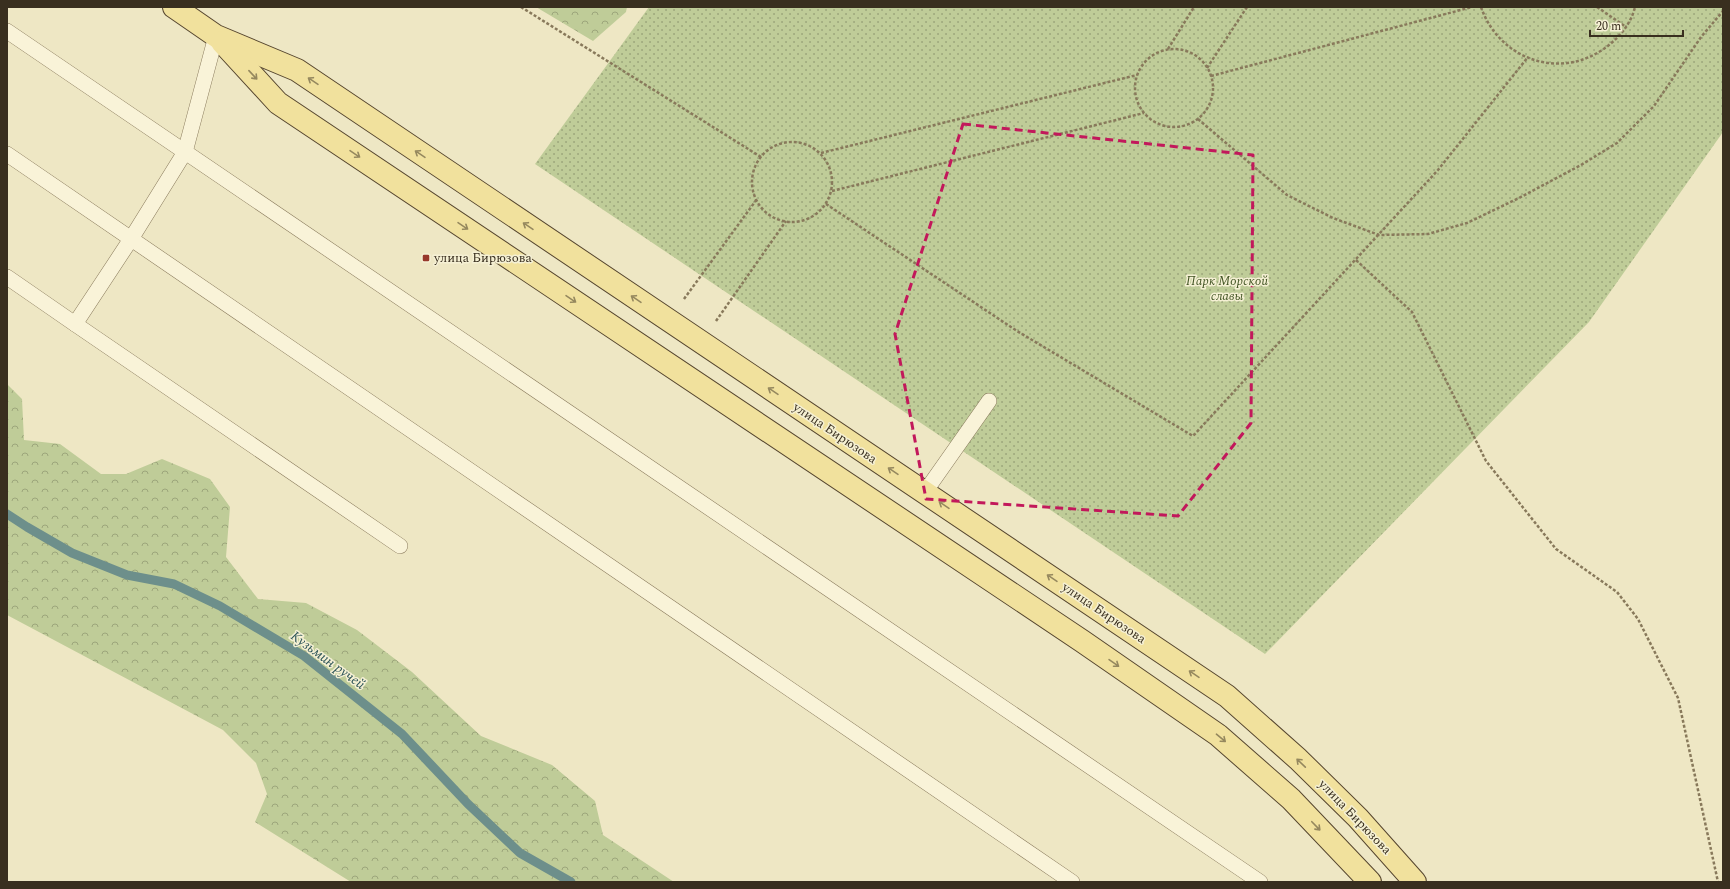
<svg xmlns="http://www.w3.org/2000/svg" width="1730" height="889" font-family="Spectral,serif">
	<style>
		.forest { fill: url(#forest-crowns) }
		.park { fill: url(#park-dots) }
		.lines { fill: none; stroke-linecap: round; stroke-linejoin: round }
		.stream { stroke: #6d8f8b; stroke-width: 9 }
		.lane-casing { stroke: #88795b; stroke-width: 16 }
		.primary-casing { stroke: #56462f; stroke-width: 24 }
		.path { stroke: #88795b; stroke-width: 2.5; stroke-dasharray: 3 2; stroke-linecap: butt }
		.lane { stroke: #f9f3d8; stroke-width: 15 }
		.primary { stroke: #f1e19d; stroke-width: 22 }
		.oneway { stroke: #95885e }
		.marked { fill: none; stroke: #c2185b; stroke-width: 3; stroke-dasharray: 8 5; stroke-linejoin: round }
		.poi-dot { fill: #97382b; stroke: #f5f0d4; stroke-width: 1.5 }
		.labels { text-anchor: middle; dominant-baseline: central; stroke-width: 3; stroke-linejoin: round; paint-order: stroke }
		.poi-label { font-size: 13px; fill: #392f1f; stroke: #f5f0d4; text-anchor: start }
		.park-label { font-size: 13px; font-style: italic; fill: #435525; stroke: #f5f0d4 }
		.street-label { font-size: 13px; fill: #392f1f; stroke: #f5f0d4 }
		.water-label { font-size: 14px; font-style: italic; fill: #2e5558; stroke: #f5f0d4 }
	</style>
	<defs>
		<pattern id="forest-crowns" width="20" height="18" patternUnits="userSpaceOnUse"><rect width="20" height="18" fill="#bfcc98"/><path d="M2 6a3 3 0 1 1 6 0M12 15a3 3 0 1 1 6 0" fill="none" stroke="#9ca67b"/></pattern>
		<pattern id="park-dots" width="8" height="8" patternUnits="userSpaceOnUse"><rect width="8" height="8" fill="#bfcc98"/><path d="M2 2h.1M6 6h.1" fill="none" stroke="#9ca67b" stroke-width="1.8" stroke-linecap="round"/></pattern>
	</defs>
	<rect width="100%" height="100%" fill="#eee7c4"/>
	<g class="forest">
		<path d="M536 7H627L626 12 593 41Z"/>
		<path d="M7 384 22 399 24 440 60 444 101 474H126L162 459 210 479 230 507 226 557 258 599 306 603 357 630 412 672 481 736 552 765 595 801 603 835 674 882H351L255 822 267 794 256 763 223 730 7 615Z"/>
	</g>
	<path class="park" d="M649 7H1723V132L1589 322 1265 654 535 164Z"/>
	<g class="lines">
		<path class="stream" d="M7 514 27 527 72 553 127 575 174 584 220 606 304 656 402 734 468 804 520 853 571 882"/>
		<defs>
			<g id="lane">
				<path d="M7 31 1260 882"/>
				<path d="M216 36 185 152 131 239 75 324 400 546"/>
				<path d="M7 154 1072 882"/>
				<path d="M7 277 75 324"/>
				<path d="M925 492 989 401"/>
			</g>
			<g id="primary">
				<path d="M174 7 216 36 297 70 1227 696 1298 759 1358 818 1415 882"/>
				<path d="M222 42 278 103 1082 641 1218 735 1291 799 1370 882"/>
			</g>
		</defs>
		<use href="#lane" class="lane-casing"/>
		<use href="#primary" class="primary-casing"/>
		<g class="path">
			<path d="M521 7 761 157"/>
			<path d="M1481 7C1499 59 1559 81 1605 48 1619 38 1631 24 1635 7"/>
			<path d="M1597 7 1626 27"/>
			<path d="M1168 49 1194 7"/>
			<circle cx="1174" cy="88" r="39"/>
			<path d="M1207 68 1247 7"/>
			<path d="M1211 76 1472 7"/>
			<path d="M1198 119 1287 195 1333 218 1379 235 1428 234 1467 223 1519 198 1581 165 1617 143 1654 106 1701 37 1723 11"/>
			<circle cx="792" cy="182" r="40"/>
			<path d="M821 153 1137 75"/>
			<path d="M832 191 1144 113"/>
			<path d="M826 204 1017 331 1193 436 1438 170 1528 57"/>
			<path d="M1356 260 1412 312 1486 461 1556 549 1617 592 1638 619 1678 698 1718 882"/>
			<path d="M684 299 757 199"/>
			<path d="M716 321 786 221"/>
		</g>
		<use href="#lane" class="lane"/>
		<use href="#primary" class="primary"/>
	</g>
	<defs><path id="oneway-shaft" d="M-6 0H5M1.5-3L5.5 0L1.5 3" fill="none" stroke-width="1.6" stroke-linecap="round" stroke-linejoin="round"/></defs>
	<g class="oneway">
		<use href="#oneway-shaft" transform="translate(253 75) rotate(47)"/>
		<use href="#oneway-shaft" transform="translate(313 81) rotate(-146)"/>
		<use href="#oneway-shaft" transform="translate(355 154) rotate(34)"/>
		<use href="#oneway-shaft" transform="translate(420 154) rotate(-146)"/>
		<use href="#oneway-shaft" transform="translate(463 226) rotate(34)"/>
		<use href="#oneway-shaft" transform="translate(528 226) rotate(-146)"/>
		<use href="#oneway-shaft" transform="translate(571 299) rotate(34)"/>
		<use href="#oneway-shaft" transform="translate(636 299) rotate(-146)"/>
		<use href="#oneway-shaft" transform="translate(773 391) rotate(-146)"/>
		<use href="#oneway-shaft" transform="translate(893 471) rotate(-146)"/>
		<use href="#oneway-shaft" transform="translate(944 505) rotate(-146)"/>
		<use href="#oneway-shaft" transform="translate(1052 578) rotate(-146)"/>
		<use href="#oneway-shaft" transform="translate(1114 663) rotate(35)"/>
		<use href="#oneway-shaft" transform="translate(1194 674) rotate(-146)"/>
		<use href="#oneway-shaft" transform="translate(1221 738) rotate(40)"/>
		<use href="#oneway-shaft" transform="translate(1301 763) rotate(-136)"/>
		<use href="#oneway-shaft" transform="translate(1316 826) rotate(46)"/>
	</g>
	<path class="marked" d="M963 124 1253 155 1251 423 1178 516 926 499 895 334Z"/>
	<rect class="poi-dot" x="422" y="254" width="8" height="8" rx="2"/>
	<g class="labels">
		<g class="poi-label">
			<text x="434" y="258">улица Бирюзова</text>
		</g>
		<g class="park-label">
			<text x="1227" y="281">Парк Морской<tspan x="1227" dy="15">славы</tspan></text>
		</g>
		<g class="street-label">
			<text transform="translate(835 433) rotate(34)">улица Бирюзова</text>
			<text transform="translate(1104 613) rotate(34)">улица Бирюзова</text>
			<text transform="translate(1355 817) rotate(46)">улица Бирюзова</text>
		</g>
		<g class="water-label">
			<text transform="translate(328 660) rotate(36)">Кузьмин ручей</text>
		</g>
	</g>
	<rect width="1730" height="889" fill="none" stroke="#392f1f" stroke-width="16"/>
	<path d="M1590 30v6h93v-6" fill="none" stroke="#392f1f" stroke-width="2"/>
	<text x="1596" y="30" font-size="12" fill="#392f1f" stroke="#f5f0d4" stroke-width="3" paint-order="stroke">20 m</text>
</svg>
